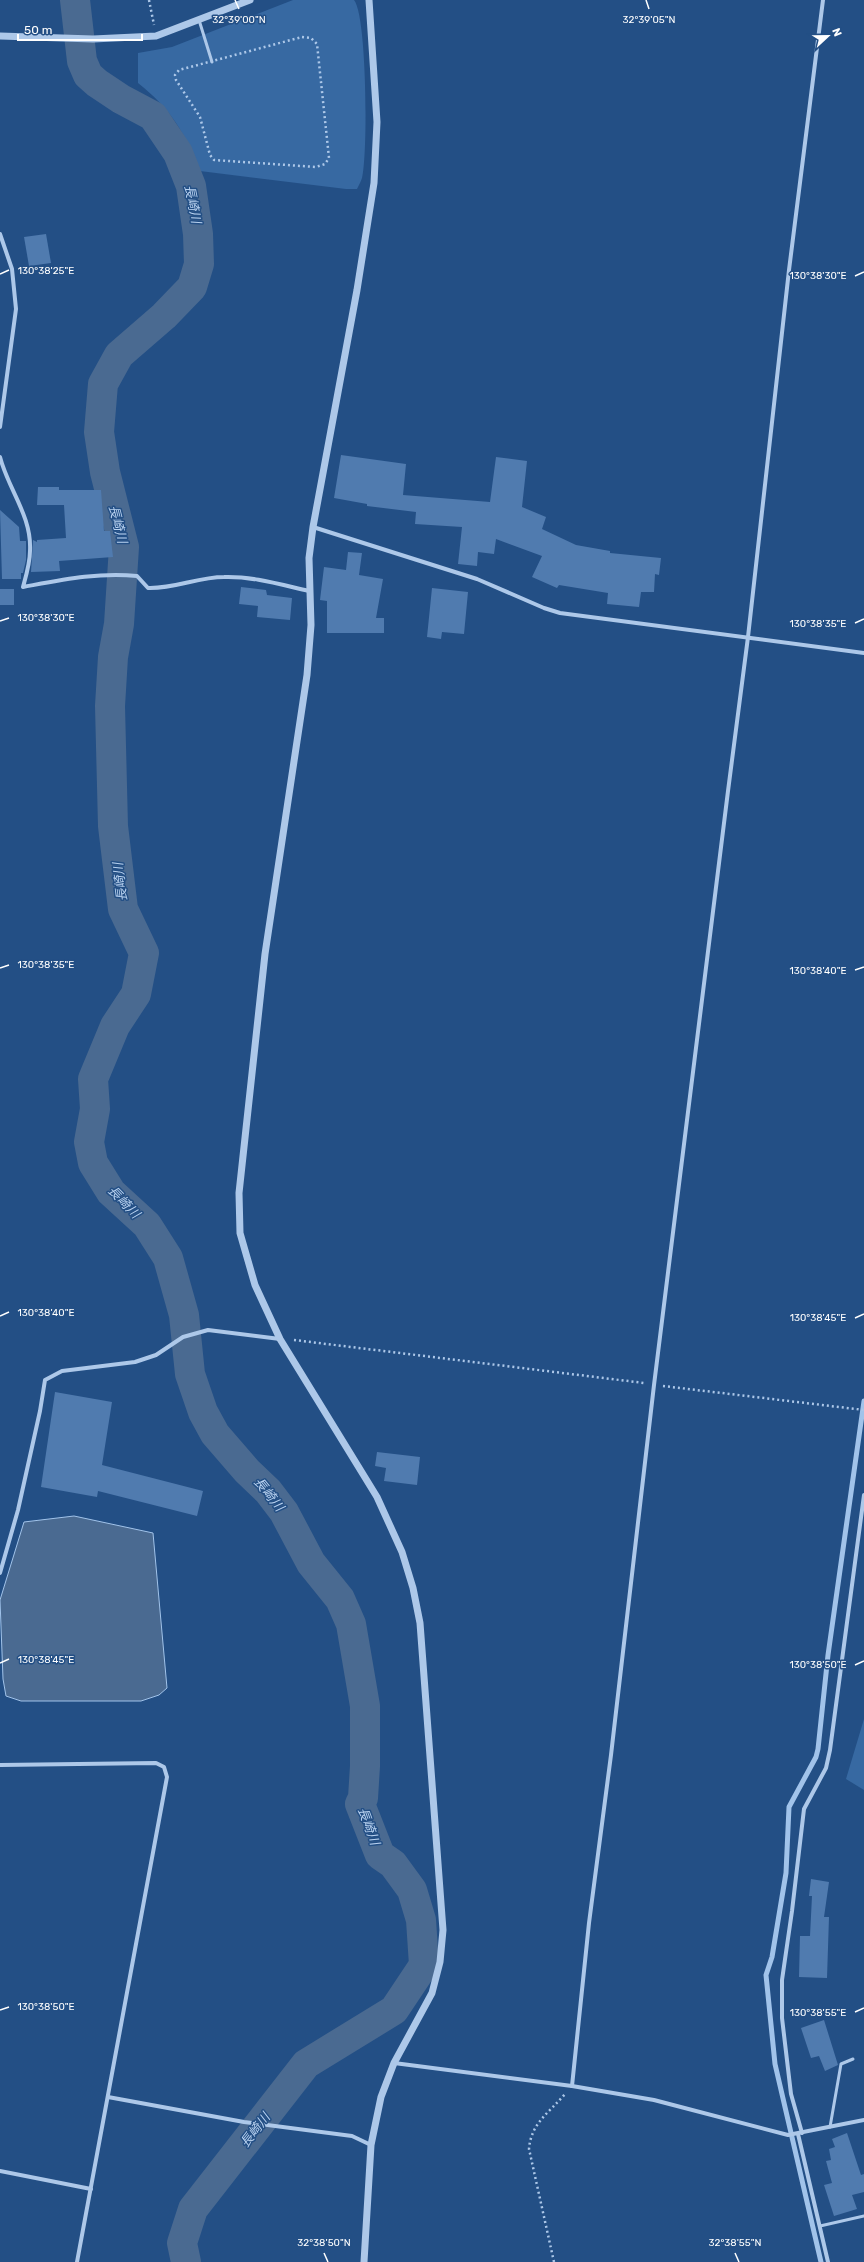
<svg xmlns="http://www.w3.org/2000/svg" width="864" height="2262" font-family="Rubik,'Noto Sans JP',sans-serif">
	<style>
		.green { fill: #3769a2 }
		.water { fill: #4a6a91; stroke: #a1c3ea }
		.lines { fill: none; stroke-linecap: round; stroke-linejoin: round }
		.stream { stroke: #a1c3ea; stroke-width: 5 }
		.river { stroke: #4a6a91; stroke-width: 30 }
		.building { fill: #507baf }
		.path { stroke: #adc8e9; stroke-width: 2.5; stroke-dasharray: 2 3; stroke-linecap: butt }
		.service { stroke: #adc8e9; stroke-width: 3 }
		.minor { stroke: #adc8e9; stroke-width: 4 }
		.tertiary { stroke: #adc8e9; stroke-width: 7 }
		.ticks { fill: none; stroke: #fff; stroke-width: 1.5 }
		.labels { text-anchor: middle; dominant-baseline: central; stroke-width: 3; stroke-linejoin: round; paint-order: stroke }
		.water-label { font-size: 13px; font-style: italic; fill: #b9d2f0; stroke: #234f85 }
		.ticks-label { font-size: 10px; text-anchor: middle; fill: #fff; stroke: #234f85; stroke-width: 3; stroke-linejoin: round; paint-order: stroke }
	</style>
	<rect width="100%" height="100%" fill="#234f85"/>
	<g class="green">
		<path d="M293 0H354C367 15 368 154 362 178 361 181 359 185 357 189H346L200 171C184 132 172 110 138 83V53L172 47Z"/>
		<path d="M864 1719V1790L846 1779Z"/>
	</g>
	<path class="water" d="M74 1516 153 1533 167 1688 159 1695 141 1701H21L6 1696 3 1679 0 1600 24 1522Z"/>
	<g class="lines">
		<path class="stream" d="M821 2262 775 2064 766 1975 772 1957 786 1873 789 1807 816 1757 818 1749 828 1655 864 1401"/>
		<path class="river" d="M75 0 82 61 88 75 97 83 121 99 153 116 178 153 191 186 198 234 199 264 192 287 164 316 119 355 103 384 99 432 105 472 124 547 119 624 113 657 110 706 113 826 123 909 144 953 136 994 115 1026 93 1079 95 1109 89 1142 93 1163 111 1192 147 1225 168 1258 184 1315 190 1374 203 1412 215 1434 247 1471 268 1491 284 1512 311 1563 340 1599 351 1624 365 1706V1766L363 1798 360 1804 380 1855 393 1864 412 1890 421 1920 424 1965 394 2010 306 2064 193 2209 182 2243 186 2262"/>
	</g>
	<g class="building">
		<path d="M46 234 51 263 29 266 24 237Z"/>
		<path d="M341 455 406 464 403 495 490 502 496 457 527 461 522 507 546 517 542 529 576 545 610 551V553L661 558 659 575 655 574 654 592H641L639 607 607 604 608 593 559 585 557 588 532 577 542 556 496 539 494 554 478 552 477 566 458 564 462 527 415 524 416 512 367 506V504L334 498Z"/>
		<path d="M38 487H59V490H101L104 531H110L113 557 59 561 60 571 31 572 33 540 37 542V540L66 538 64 505H37Z"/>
		<path d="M0 510 19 527 20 541H26V560L23 573H21V579H2Z"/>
		<path d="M348 552 362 553 359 575 383 579 376 618H384V633H327V601L320 600 324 567 346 570Z"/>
		<path d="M241 587 266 590 267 595 292 598 290 620 257 617 258 606 239 604Z"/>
		<path d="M432 588 468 592 464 634 442 632 441 639 427 637Z"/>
		<rect x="0" y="589" width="14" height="16"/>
		<path d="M55 1392 112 1402 102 1465 203 1491 197 1516 98 1491 97 1497 41 1487Z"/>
		<path d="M377 1452 420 1457 417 1485 384 1481 386 1468 375 1466Z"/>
		<path d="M811 1879 829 1882 824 1917H829L827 1978 799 1977 800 1936H810L812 1896H809Z"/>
		<path d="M824 2020 838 2065 825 2071 819 2056 811 2058 801 2028Z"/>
		<path d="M847 2133 861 2175 864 2174V2192L852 2195 857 2209 834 2216 824 2185 832 2183 826 2161 831 2160 829 2149 835 2147 832 2139Z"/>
	</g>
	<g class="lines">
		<g class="path">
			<path d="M149 0 154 25"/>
			<path d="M302 37 311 38 317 44 329 158 325 164 316 167 214 160 210 155 200 117 176 80 175 75 179 70Z"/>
			<path d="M294 1340 644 1383"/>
			<path d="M663 1386 864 1410"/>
			<path d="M554 2262 529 2149C531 2123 549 2113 565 2094"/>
		</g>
		<g class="service">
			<path d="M199 20 212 62"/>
			<path d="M830 2127 841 2064 853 2059"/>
			<path d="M820 2226 864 2216"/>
		</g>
		<g class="minor">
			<path d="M0 234 12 269 16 309 0 427"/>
			<path d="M0 457C8 489 32 516 30 551 30 563 26 576 23 587 61 580 98 572 137 576L148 588C174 589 198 577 224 577 252 576 282 585 309 591"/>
			<path d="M313 527 477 579 544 608 560 613 864 653"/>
			<path d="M0 1573 18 1510 40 1411 45 1380 62 1371 135 1362 156 1355 183 1337 208 1330 280 1339"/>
			<path d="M0 1765 156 1763 164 1767 167 1777 77 2262"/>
			<path d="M394 2063 572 2086 654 2100 788 2135 864 2120"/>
			<path d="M572 2086 589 1923 611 1755 654 1385 728 791 748 637 789 270 823 0"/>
			<path d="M108 2097 244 2122 352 2136 371 2145"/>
			<path d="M802 2133 791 2094 782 2018V1980L792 1911 804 1809 826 1768 830 1750 864 1495"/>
			<path d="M798 2134 828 2262"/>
			<path d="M0 2171 91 2189"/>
		</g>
		<g class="tertiary">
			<path d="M0 36 93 39 156 36 250 0"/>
			<path d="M364 2262 371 2145 381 2097 394 2063 432 1993 440 1962 443 1930 420 1623 413 1588 402 1552 377 1497 280 1339 255 1285 240 1233 239 1193 265 954 307 675 311 625 309 558 313 527 357 290 374 183 377 122 369 0"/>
		</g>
	</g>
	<path class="ticks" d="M235 0 239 9M646 0 649 9M0 274 9 270M855 276 864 272M0 621 9 618M855 623 864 619M0 968 9 965M855 970 864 967M0 1316 9 1312M855 1318 864 1314M0 1663 9 1659M855 1665 864 1661M0 2010 9 2007M855 2012 864 2008M324 2253 328 2262M735 2253 739 2262"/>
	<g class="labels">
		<g class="water-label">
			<text transform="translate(193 204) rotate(79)">長崎川</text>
			<text transform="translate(118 524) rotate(76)">長崎川</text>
			<text transform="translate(120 882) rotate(-97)">長崎川</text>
			<text transform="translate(124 1202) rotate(46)">長崎川</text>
			<text transform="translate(269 1494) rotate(51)">長崎川</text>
			<text transform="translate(369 1826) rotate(70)">長崎川</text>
			<text transform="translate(255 2130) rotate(-52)">長崎川</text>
		</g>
	</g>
	<g class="ticks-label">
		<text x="239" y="23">32°39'00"N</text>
		<text x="649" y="23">32°39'05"N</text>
		<text x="46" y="274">130°38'25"E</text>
		<text x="818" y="279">130°38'30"E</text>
		<text x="46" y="621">130°38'30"E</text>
		<text x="818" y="627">130°38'35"E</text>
		<text x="46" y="968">130°38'35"E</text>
		<text x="818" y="974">130°38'40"E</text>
		<text x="46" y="1316">130°38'40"E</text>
		<text x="818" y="1321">130°38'45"E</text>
		<text x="46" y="1663">130°38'45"E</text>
		<text x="818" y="1668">130°38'50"E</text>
		<text x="46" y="2010">130°38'50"E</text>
		<text x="818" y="2016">130°38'55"E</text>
		<text x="324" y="2246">32°38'50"N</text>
		<text x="735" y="2246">32°38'55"N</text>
	</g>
	<g transform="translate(828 36) rotate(68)" stroke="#234f85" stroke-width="3" paint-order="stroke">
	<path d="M0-3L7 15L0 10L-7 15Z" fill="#ffffff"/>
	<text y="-6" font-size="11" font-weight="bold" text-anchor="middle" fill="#ffffff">N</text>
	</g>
	<path d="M18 34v6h124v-6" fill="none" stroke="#ffffff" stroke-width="2"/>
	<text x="24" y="34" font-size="12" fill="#ffffff" stroke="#234f85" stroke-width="3" paint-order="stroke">50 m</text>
</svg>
